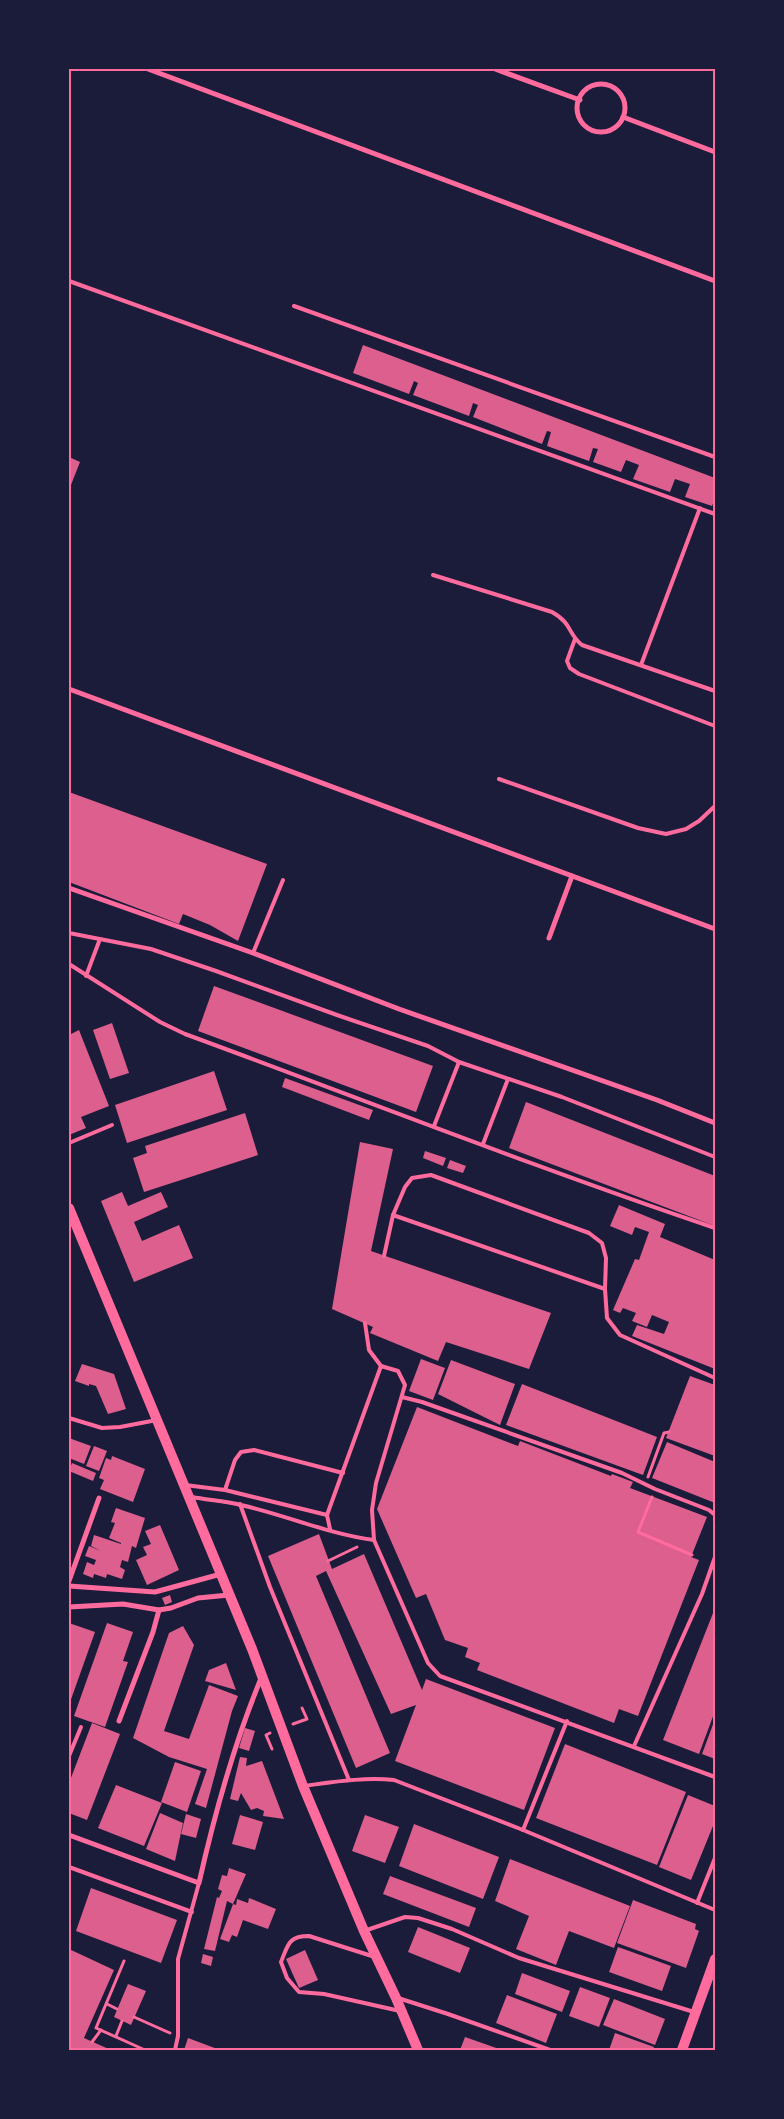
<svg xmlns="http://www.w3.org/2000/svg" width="784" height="2119" font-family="Overpass,sans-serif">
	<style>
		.building { fill: #dd5f8e }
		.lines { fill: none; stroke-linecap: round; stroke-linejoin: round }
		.path { stroke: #ff6b9d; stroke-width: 3 }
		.service { stroke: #ff6b9d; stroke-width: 4 }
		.minor { stroke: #ff6b9d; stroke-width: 5 }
		.secondary { stroke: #ff6b9d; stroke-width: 10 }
		.neatline { fill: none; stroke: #ff6b9d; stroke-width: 2 }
	</style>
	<rect width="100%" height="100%" fill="#1b1b3a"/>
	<g class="building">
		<path d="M363 345 715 478V499L712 506 685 497 690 484 675 479 670 492 633 479 639 465 626 460 621 472 593 462 598 449 593 448 589 461 547 446 551 432 547 431 542 444 473 417 478 405 473 403 469 416 413 395 418 383 414 381 409 394 353 373Z"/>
		<path d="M69 457 80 462 69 490Z"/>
		<path d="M69 792 267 864 238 941 210 925 183 914 179 924 69 882Z"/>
		<path d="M214 986 433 1066 416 1112 198 1031Z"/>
		<path d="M112 1023 129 1073 110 1079 93 1030Z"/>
		<path d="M79 1030 109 1106 81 1117 86 1128 69 1135V1035Z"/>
		<path d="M214 1071 227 1110 127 1143 115 1105Z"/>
		<path d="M285 1078 373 1110 369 1120 282 1087Z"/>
		<path d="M526 1102 715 1176V1226L509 1148Z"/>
		<path d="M245 1113 258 1155 144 1192 133 1158 147 1153 145 1146Z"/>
		<path d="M360 1142 393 1149 371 1251 551 1313 529 1369 446 1342 438 1361 370 1333 373 1327 332 1309Z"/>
		<path d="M425 1151 446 1158 443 1166 423 1158Z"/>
		<path d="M450 1160 466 1166 463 1173 447 1168Z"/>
		<path d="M122 1192 128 1206 161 1192 168 1207 134 1222 142 1241 179 1225 193 1258 134 1282 101 1201Z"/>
		<path d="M619 1205 665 1224 660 1237 715 1260V1369L632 1336 637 1325 664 1334 669 1322 652 1315 647 1327 632 1321 636 1313 623 1308 620 1313 613 1310 635 1259 639 1260 649 1232 635 1227 632 1235 610 1226Z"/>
		<path d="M421 1359 445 1368 433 1400 409 1391Z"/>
		<path d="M451 1360 515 1384 500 1425 438 1394Z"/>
		<path d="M82 1364 114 1374 126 1409 108 1414 96 1386 89 1384V1386L75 1381Z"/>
		<path d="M690 1376 715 1385V1456L666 1438Z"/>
		<path d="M522 1384 657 1437 643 1475 506 1425Z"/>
		<path d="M417 1407 518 1446 520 1441 611 1476 612 1474 633 1482 630 1488 707 1517 691 1557 699 1560 638 1716 619 1709 614 1723 477 1670 480 1663 465 1657 468 1648 445 1640 426 1594 416 1598 377 1509Z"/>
		<path d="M69 1438 91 1446 84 1464 69 1458Z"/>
		<path d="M667 1442 715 1462V1503L652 1478Z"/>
		<path d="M94 1446 107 1451 99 1471 86 1466Z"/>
		<path d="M112 1456 145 1469 133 1502 100 1489 104 1480 99 1478 106 1458 111 1460Z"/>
		<path d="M72 1463 96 1473 93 1481 69 1471Z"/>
		<path d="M116 1508 145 1518 136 1548 132 1546 128 1562 122 1560 120 1567 125 1570 122 1579 107 1574 106 1578 94 1574 93 1578 83 1574 87 1562 94 1565 96 1560 85 1556 89 1546 101 1551 91 1546 94 1535 121 1544V1543L109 1538 115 1523 111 1522Z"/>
		<path d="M160 1525 179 1570 147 1585 136 1560 147 1555 143 1547 151 1544 145 1531Z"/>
		<path d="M319 1534 332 1569 364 1554 422 1690 426 1679 555 1728 524 1810 395 1761 416 1705 391 1714 326 1571 316 1576 390 1753 356 1768 268 1556Z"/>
		<path d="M170 1595 172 1602 165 1605 162 1598Z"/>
		<path d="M715 1608V1711L699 1754 663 1740Z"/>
		<path d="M69 1623 95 1632 69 1705Z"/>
		<path d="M107 1623 133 1632 123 1661 128 1662 105 1727 74 1716Z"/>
		<path d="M183 1626 194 1645 164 1731 189 1739 209 1685 238 1696 232 1711 206 1808 195 1804 207 1769 169 1757 133 1738 169 1633Z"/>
		<path d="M226 1663 236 1690 205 1681 209 1670Z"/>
		<path d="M715 1719V1759L702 1754Z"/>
		<path d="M92 1723 120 1734 87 1820 69 1813V1783Z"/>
		<path d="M245 1728 255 1731 249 1751 239 1748Z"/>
		<path d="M565 1744 686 1792 657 1865 536 1818Z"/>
		<path d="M240 1757 247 1758 246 1766 262 1761 284 1819 263 1816 264 1811 257 1808 251 1810 241 1793 238 1801 230 1799Z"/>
		<path d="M175 1762 201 1771 187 1812 161 1802Z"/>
		<path d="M116 1785 162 1803 144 1846 98 1828Z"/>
		<path d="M688 1795 715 1806V1821L691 1880 659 1867Z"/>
		<path d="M160 1813 183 1823 175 1861 146 1849Z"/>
		<path d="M186 1814 201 1819 196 1838 181 1834Z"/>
		<path d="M240 1815 263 1822 255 1850 232 1844Z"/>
		<path d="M365 1815 399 1827 385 1863 352 1851Z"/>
		<path d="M414 1824 499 1857 483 1899 399 1866Z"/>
		<path d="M510 1859 630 1906 614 1948 569 1931 556 1965 516 1949 529 1916 495 1901Z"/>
		<path d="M229 1868 246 1874 233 1904 227 1901 215 1951 204 1949 217 1897 219 1898 222 1891 218 1889 222 1875 227 1876Z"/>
		<path d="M390 1876 476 1908 469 1927 383 1894Z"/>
		<path d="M91 1888 177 1920 161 1963 76 1931Z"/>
		<path d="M249 1898 276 1909 268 1929 243 1920 237 1937 232 1935 229 1942 220 1939 233 1904 236 1905 237 1899 248 1903Z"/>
		<path d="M633 1900 696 1924 695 1929 699 1931 686 1968 617 1943Z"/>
		<path d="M418 1927 470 1948 460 1973 408 1952Z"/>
		<path d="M618 1947 671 1966 662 1991 609 1972Z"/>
		<path d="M69 1949 114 1970 84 2038 111 2050H69Z"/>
		<path d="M305 1950 318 1980 299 1988 286 1959Z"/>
		<path d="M203 1954 213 1957 211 1966 201 1963Z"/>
		<path d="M522 1973 570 1991 562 2012 515 1994Z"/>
		<path d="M128 1984 146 1991 131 2025 114 2017Z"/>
		<path d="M580 1987 610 1998 599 2027 569 2016Z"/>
		<path d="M507 1995 557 2014 546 2043 496 2023Z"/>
		<path d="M614 1999 665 2019 655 2045 603 2025Z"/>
		<path d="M615 2033 654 2047 653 2050H609Z"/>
		<path d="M465 2037 502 2050H460Z"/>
		<path d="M188 2038 220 2050H184Z"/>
	</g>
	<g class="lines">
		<g class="path">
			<path d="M648 1477 664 1433 669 1432"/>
			<path d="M652 1497 638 1532 692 1555"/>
			<path d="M328 1561 357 1547"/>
			<path d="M293 1724 307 1719 302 1708"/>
			<path d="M270 1733 266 1735 272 1749"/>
			<path d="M124 1961 96 2028 145 2050"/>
			<path d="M107 2004 117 2009"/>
			<path d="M134 2017 170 2033"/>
			<path d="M116 2036 122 2021"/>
			<path d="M92 2042 101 2030"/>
		</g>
		<g class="service">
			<path d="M69 281 715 514"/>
			<path d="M294 306 715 457"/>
			<path d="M433 575 552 612C573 624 567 633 582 645L715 691"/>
			<path d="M575 639 567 661 570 668 579 674 715 726"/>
			<path d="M641 665 700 508"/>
			<path d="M499 779 638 828 666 834 686 829 699 821 715 806"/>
			<path d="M69 933 151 949 216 971 337 1015 428 1046 459 1062 562 1097 715 1157"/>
			<path d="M253 953 283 880"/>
			<path d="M69 964 160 1022 185 1034C362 1099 537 1168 715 1228"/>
			<path d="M86 976 100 939"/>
			<path d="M434 1126 459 1062"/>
			<path d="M69 1143 112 1125"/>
			<path d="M483 1144 508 1079"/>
			<path d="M393 1215 405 1187 412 1178 431 1175 589 1233 602 1243 606 1258 605 1289"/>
			<path d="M384 1256 393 1215 605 1289 607 1318 620 1335 715 1378"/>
			<path d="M365 1323 369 1350 381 1366"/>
			<path d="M402 1397 422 1402 622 1473 655 1489 709 1510 715 1515"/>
			<path d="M69 1418 102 1428 120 1427 157 1420"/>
			<path d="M185 1485 225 1490 327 1515"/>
			<path d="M225 1490 235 1460 241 1452 254 1450 343 1473"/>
			<path d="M192 1497C208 1500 225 1501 241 1505 286 1515 328 1534 374 1540"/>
			<path d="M240 1504 270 1587 349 1780"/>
			<path d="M330 1529 327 1515 381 1366 398 1371 405 1385 376 1483 372 1510 374 1540 428 1663 440 1676 715 1777"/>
			<path d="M634 1746 702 1594 715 1557"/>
			<path d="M69 1756 81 1727"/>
			<path d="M303 1786C334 1782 363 1777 394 1780L523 1830 715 1910"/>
			<path d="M523 1830 567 1721"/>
			<path d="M69 1867 192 1912"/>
			<path d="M697 1903 715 1858"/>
			<path d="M364 1931 405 1917 418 1918 452 1929 519 1958 694 2012"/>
			<path d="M375 1957 309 1936C288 1936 288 1945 281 1962L287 1978 299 1992 324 1994 400 2011"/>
			<path d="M398 1998 448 2014 550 2050"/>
			<path d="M175 2050 178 2036V1959L199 1883"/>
		</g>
		<g class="minor">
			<path d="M148 69 715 281"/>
			<path d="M495 69 580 100"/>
			<circle cx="601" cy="108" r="24"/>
			<path d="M623 117 715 152"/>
			<path d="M69 689 715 929"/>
			<path d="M69 888 253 953 399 1009 657 1100 715 1123"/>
			<path d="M549 938 572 876"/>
			<path d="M69 1581 99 1498"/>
			<path d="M69 1586 155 1592 221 1574"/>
			<path d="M69 1607 123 1604 159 1610 171 1608 198 1598 229 1595"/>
			<path d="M119 1721 153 1632 159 1610"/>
			<path d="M69 1835 199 1883C215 1812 234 1743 262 1676"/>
		</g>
		<g class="secondary">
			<path d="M69 1208 252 1649 303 1786 364 1931 396 1998 418 2050"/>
			<path d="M682 2050 715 1959"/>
		</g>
	</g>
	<rect width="784" height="2119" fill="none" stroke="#1b1b3a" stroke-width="140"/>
	<rect x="70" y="70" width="644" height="1979" class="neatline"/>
</svg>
